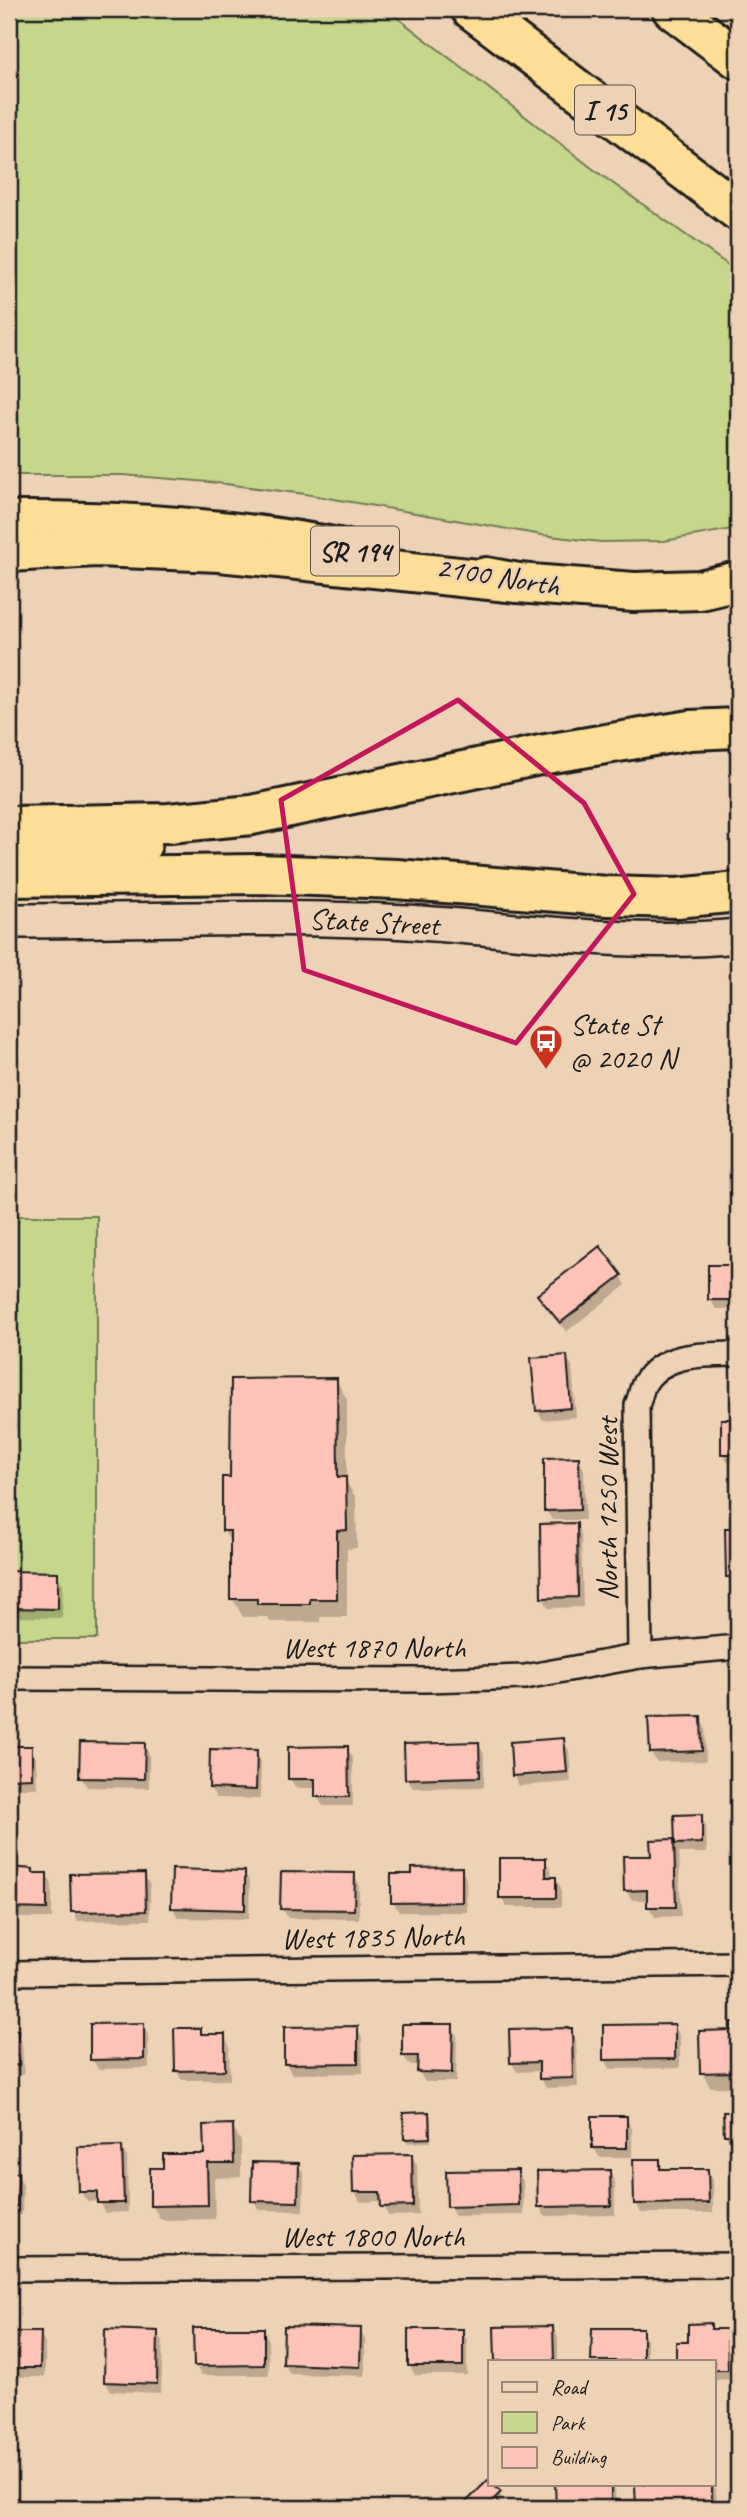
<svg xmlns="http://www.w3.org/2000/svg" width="747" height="2517" font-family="Caveat,sans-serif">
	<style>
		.green { fill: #c6d78b; stroke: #717a54; stroke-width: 2 }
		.shadow { fill: #0003 }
		.building { fill: #fec3b8; stroke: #1c1c1c; stroke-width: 2 }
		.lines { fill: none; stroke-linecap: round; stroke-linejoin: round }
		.minor-casing { stroke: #1c1c1c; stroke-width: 28 }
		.secondary-casing { stroke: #1c1c1c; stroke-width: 38 }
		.trunk-casing { stroke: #1c1c1c; stroke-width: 44 }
		.motorway-casing { stroke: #1c1c1c; stroke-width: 44 }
		.minor { stroke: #eed2b5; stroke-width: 23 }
		.secondary { stroke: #eed2b5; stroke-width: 33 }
		.trunk { stroke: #fcde96; stroke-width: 38 }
		.motorway { stroke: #fcde96; stroke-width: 38 }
		.marked { fill: none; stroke: #c2185b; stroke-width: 5; stroke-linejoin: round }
		.labels { text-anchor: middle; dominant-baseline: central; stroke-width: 5; stroke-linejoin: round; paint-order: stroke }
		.shield { fill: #eed2b5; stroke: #5b534a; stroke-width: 2 }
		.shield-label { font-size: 28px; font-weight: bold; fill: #1c1c1c }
		.street-label { font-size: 30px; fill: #1c1c1c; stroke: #eed2b5 }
		.poi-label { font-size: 30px; fill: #1c1c1c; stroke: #eed2b5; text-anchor: start }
	</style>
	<rect width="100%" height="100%" fill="#eed2b5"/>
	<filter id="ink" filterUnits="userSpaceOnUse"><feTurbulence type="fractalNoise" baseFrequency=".0143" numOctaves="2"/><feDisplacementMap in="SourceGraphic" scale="14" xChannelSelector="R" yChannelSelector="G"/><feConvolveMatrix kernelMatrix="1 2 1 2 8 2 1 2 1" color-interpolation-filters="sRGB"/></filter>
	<g filter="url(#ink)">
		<g class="green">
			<path d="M9 9H386L597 172 738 272V528L664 541 600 542 542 535 305 494 209 482 123 475H9Z"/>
			<rect x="9" y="1216" width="88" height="423"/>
		</g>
		<g class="shadow">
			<path d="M710 1267H738V1309H716L710 1300Z"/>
			<path d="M621 1276 626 1285 566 1332 540 1295Z"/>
			<path d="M566 1356 572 1366 576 1417 543 1420 537 1410Z"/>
			<path d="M336 1380 347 1399V1483L356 1498 357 1548 347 1549V1617H320V1622H270L267 1617H243L232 1598V1546L224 1531Z"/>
			<path d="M723 1421H738V1463H728L723 1453Z"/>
			<path d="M578 1459 584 1469 585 1520H552L546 1510Z"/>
			<path d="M576 1524 581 1534 583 1607 548 1608 543 1598Z"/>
			<path d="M738 1529V1586H733L727 1577 726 1530Z"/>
			<path d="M9 1573 57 1574 63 1584 62 1618 9 1617Z"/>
			<path d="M700 1718 705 1727 706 1761 657 1762 651 1753Z"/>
			<path d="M563 1740 569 1750 571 1782 519 1786 514 1776 512 1743Z"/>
			<path d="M478 1744 484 1754V1787L413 1788 407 1778Z"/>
			<path d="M144 1745 149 1754V1788L87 1787 81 1777Z"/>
			<path d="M9 1748H31L36 1758 37 1788H14V1807H9Z"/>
			<path d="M347 1748 353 1758V1806H323L317 1797V1788H296L290 1779Z"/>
			<path d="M256 1752 261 1762 260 1799 216 1798 211 1788Z"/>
			<path d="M701 1816 706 1826 707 1853H679L681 1916 655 1917 649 1907V1900H632L626 1891 652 1857V1842L676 1841Z"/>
			<path d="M545 1860 551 1870V1878H555L561 1888V1907H507L501 1897Z"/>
			<path d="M461 1869 466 1879 467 1912H399L393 1902Z"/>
			<path d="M9 1870H32L35 1874H46L52 1884V1918H9Z"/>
			<path d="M244 1872 250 1882 249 1919 178 1918 173 1908Z"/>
			<path d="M354 1874 359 1884V1919L288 1918 282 1908Z"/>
			<path d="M144 1875 150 1885V1920L78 1921 73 1911Z"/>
			<path d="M732 2024H738V2087H710L702 2072 733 2032Z"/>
			<path d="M143 2025 148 2035 149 2068 98 2069 92 2059Z"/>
			<path d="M452 2026 457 2036 456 2082H425L419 2072V2065H409L403 2055Z"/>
			<path d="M674 2026 680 2036V2068L610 2069 605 2059Z"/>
			<path d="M357 2028 362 2038 363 2073 292 2074 286 2064V2029Z"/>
			<path d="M200 2029 204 2035H224L229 2045 230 2080H182L176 2071Z"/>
			<path d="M571 2030 576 2040 578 2087 546 2088 541 2078V2071L517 2072 511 2062Z"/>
			<path d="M9 2032H17L22 2041 24 2075H9Z"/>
			<path d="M428 2114 431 2118V2142L408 2143 405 2138Z"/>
			<path d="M725 2114H738V2139H728L725 2134Z"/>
			<path d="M626 2118 632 2128V2157H599L594 2148Z"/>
			<path d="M232 2126 241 2141V2177L214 2178 215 2219 161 2220 152 2205 165 2170 205 2155Z"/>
			<path d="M121 2148 127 2157 128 2212 105 2213 99 2201 87 2202 81 2192Z"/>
			<path d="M411 2155 417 2165 418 2215 388 2216 382 2201 360 2202 355 2192Z"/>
			<path d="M659 2161 664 2170H707L713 2180V2213H641L636 2203Z"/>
			<path d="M298 2165 304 2174 303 2211 259 2210 253 2200Z"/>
			<path d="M517 2171 523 2181 524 2215 455 2216 449 2206Z"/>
			<path d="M609 2172 615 2182V2215L545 2216 539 2206Z"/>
			<path d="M9 2174H17L23 2184 22 2215H9Z"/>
			<path d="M710 2325 713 2331H726L732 2340 733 2379 714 2380V2361H678V2344H690Z"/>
			<path d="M552 2327 558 2337V2361H496V2329Z"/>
			<path d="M263 2330 268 2339 269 2375H201L196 2366Z"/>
			<path d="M360 2330 365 2340V2376L290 2374 285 2364Z"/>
			<path d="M594 2330H642L647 2340V2361H593Z"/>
			<path d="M462 2331 467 2340V2375H415L409 2365Z"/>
			<path d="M157 2332 163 2342 161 2393 111 2391 105 2382Z"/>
			<path d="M9 2333 40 2334 45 2343V2377H9Z"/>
			<path d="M488 2482 499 2493 505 2503 502 2508H463Z"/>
			<path d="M557 2484H612L615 2489 616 2508H557Z"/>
			<path d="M637 2484H713L716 2489 717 2508H637Z"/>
		</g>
		<g class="building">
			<path d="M600 1246 622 1275 560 1323 537 1295Z"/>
			<rect x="708" y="1265" width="30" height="35"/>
			<path d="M567 1355 571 1408 536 1411 531 1358Z"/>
			<path d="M337 1378 338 1477H346L347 1530 337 1531V1599H310V1604H257V1599H230V1531H222V1477H230L231 1379Z"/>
			<rect x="721" y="1419" width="17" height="35"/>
			<path d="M579 1457 580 1510 544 1511V1458Z"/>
			<path d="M577 1523 578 1597 541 1598 540 1524Z"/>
			<path d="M725 1528H738V1577H726Z"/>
			<path d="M9 1571 58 1572V1609L9 1608Z"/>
			<path d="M701 1716 702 1751 650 1753 648 1717Z"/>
			<path d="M564 1738 567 1772 512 1776 510 1742Z"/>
			<path d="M80 1742 145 1743 144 1779 79 1778Z"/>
			<path d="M479 1742 480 1777 405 1779 404 1744Z"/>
			<path d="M9 1746H32V1778L9 1779V1798Z"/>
			<path d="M348 1746 349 1797H315V1779H288V1747Z"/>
			<path d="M210 1749 257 1750 256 1790 209 1788Z"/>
			<path d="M702 1814V1843L675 1844 674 1815Z"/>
			<path d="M674 1839 676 1907H647V1890L624 1891 623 1856H651L650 1840Z"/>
			<path d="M499 1858H546V1877H556V1898H499Z"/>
			<path d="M9 1867 33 1869V1873H47V1909L9 1908Z"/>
			<path d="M462 1867V1902L391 1903V1874H412V1868Z"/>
			<path d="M172 1869 245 1871V1910L171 1908Z"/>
			<path d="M734 1869H738V1903H735Z"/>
			<path d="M281 1872 355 1873 354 1910 280 1909Z"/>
			<path d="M145 1873 146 1911 71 1912 70 1874Z"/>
			<path d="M731 2022H738V2058H735V2072L700 2073 699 2031 731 2030Z"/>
			<path d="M144 2023V2059L90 2060V2024Z"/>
			<path d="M402 2024H453L452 2073 417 2072 418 2056H402Z"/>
			<path d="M675 2024V2059L603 2060V2025Z"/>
			<path d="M358 2026V2063L284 2064V2027Z"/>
			<path d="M174 2028H201V2034H225V2070L175 2071Z"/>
			<path d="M572 2028 573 2078 539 2079V2062L510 2063 509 2029Z"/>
			<path d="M9 2030H18L19 2065 9 2066Z"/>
			<path d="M429 2112 430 2138 404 2139 403 2113Z"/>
			<path d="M723 2112H738V2135H724Z"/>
			<rect x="592" y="2116" width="35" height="32"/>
			<path d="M233 2124 234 2163H207L208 2205 150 2206V2168H163V2154H204L203 2125Z"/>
			<path d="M122 2146 124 2203H97V2192H79L78 2147Z"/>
			<path d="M412 2154 413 2206 381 2207 380 2192H353L352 2155Z"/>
			<path d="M633 2159H660V2169H708L709 2203 634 2204Z"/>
			<path d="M252 2162 299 2163 298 2202 251 2201Z"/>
			<path d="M518 2170 519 2205 447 2207 446 2171Z"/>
			<path d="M610 2170 611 2206 538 2207 537 2171Z"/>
			<path d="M9 2173H18L17 2206H9Z"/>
			<path d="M711 2323V2329H727L728 2370H714V2361H676V2342H688V2324Z"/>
			<path d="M284 2326 361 2328 360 2367 283 2364Z"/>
			<path d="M553 2326 554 2361H495L494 2327Z"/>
			<path d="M193 2328H264V2365L194 2366Z"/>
			<path d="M592 2328H643V2361H591Z"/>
			<path d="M105 2329 158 2331 157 2384 104 2382Z"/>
			<rect x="408" y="2329" width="55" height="37"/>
			<path d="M9 2332H41L40 2368H9Z"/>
			<rect x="733" y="2479" width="5" height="29"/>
			<path d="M488 2480 501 2492 494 2499 504 2508H460Z"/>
			<path d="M555 2484H611V2508H556Z"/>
			<path d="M635 2484H712V2508H636Z"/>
		</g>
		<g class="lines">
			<defs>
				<g id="minor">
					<path d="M640 1656 637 1405C640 1399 641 1390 644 1384 663 1351 706 1355 738 1354"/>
					<path d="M9 1678 426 1680 525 1677 640 1656 738 1647"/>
					<path d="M9 1973 738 1964"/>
					<path d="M9 2269 738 2265"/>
				</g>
				<path id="secondary" d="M9 921C141 921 273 915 406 922 517 929 627 947 738 936"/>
				<g id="trunk">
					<path d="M9 521C122 520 233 528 344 549"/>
					<path d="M486 577 518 583 634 592 700 590 738 581"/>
					<path d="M9 877 259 874 396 879 607 896 677 898 738 892"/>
				</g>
				<g id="motorway">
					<path d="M471 9 738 211"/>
					<path d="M672 9 738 59"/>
					<path d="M9 552 96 547 220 552 518 583"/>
					<path d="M9 826 169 823 252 815 540 755 690 730 738 728"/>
					<path d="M9 856 98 851 142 844"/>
				</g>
			</defs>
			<use href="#minor" class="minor-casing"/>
			<use href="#secondary" class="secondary-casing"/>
			<use href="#trunk" class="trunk-casing"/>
			<use href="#motorway" class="motorway-casing"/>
			<use href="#minor" class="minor"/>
			<use href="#secondary" class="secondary"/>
			<use href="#trunk" class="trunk"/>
			<use href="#motorway" class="motorway"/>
		</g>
	</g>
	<path class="marked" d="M458 700 584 803 634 894 516 1043 304 970 281 800Z"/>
	<defs>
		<symbol id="bus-pin" viewBox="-11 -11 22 30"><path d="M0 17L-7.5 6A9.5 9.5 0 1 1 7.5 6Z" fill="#c8321e" stroke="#eed2b5"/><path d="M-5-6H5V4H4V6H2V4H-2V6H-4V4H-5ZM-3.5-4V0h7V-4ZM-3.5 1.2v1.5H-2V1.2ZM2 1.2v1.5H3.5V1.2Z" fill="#fff"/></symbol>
	</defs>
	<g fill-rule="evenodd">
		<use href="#bus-pin" x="527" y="1022" width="38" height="52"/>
	</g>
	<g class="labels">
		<g class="shield">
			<rect x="575" y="85.5" width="60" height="49" rx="5"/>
			<rect x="311" y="526.5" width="88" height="49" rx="5"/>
		</g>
		<g class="shield-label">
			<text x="605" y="110">I 15</text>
			<text x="355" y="551">SR 194</text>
		</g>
		<g class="street-label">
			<text transform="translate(498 576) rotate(9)">2100 North</text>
			<text transform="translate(374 922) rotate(3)">State Street</text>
			<text transform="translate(607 1509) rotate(-90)">North 1250 West</text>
			<text x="374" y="1647">West 1870 North</text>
			<text transform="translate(373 1937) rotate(-1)">West 1835 North</text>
			<text x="373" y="2236">West 1800 North</text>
		</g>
		<g class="poi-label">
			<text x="570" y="1024">State St<tspan x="570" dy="34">@ 2020 N</tspan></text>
		</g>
	</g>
	<rect width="747" height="2517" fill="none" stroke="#eed2b5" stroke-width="35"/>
	<rect x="18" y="18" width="712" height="2482" fill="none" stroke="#1c1c1c" stroke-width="2.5" filter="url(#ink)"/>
	<rect x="488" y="2360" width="228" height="126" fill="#eed2b5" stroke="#9a8978" stroke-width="2"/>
	<rect x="502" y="2382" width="35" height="10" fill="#eed2b5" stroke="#9a8978" stroke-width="2"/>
	<text x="551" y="2394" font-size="21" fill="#1c1c1c">Road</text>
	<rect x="502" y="2412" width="35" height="21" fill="#c6d78b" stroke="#9a8978" stroke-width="2"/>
	<text x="551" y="2430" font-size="21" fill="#1c1c1c">Park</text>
	<rect x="502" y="2447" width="35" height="21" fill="#fec3b8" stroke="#9a8978" stroke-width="2"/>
	<text x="551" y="2464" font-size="21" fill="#1c1c1c">Building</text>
</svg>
